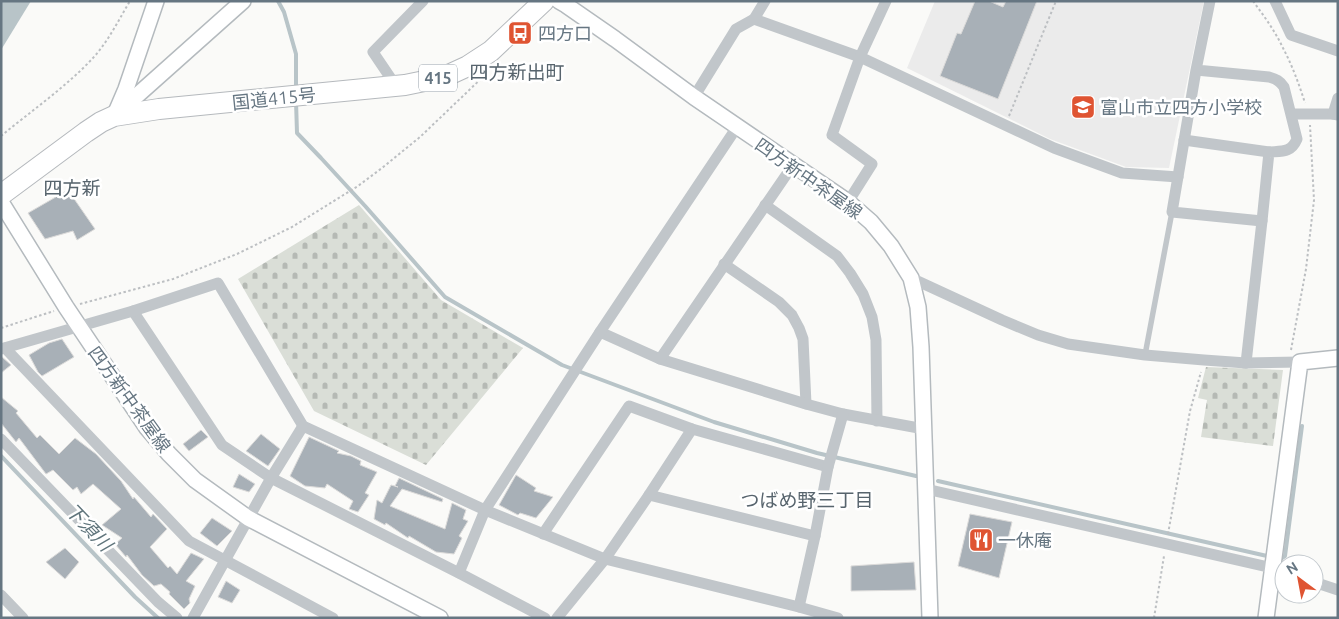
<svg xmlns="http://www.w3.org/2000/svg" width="1339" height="619" font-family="Ubuntu,'Noto Sans JP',sans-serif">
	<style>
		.built { fill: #ebebeb }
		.cemetery { fill: url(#cemetery-stones) }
		.water { fill: #b8c4c8 }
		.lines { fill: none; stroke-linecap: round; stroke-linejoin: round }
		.stream { stroke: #b8c4c8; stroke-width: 4 }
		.building { fill: #a8b0b7; stroke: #dcdbda }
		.secondary-casing { stroke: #b4babe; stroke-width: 18 }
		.highway-casing { stroke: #b5b9bd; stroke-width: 22 }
		.path { stroke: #bcbfc2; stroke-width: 2; stroke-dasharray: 2.5 2.5; stroke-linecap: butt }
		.lane { stroke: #c1c6ca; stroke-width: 5.5 }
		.street { stroke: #c1c6ca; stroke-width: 11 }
		.secondary { stroke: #fff; stroke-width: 15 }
		.highway { stroke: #fff; stroke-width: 20 }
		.labels { text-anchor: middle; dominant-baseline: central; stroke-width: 5; stroke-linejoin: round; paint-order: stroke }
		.shield { fill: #fff; stroke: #949fa8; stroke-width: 1 }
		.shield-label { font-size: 16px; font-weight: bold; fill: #667682 }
		.poi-label { font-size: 18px; fill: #667682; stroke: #fff; text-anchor: start }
		.street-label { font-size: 18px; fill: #667682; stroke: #fff }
		.neighbourhood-label { font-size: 19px; fill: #57646d; stroke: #fff }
		.water-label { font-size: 19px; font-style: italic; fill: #60757c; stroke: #fff }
	</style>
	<defs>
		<pattern id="cemetery-stones" width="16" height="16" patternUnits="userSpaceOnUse" patternTransform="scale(1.25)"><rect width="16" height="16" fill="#daded7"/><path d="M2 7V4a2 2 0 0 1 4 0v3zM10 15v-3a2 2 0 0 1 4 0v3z" fill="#b5b9b4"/></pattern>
	</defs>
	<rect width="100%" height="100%" fill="#fafaf8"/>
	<path class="built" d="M935 1H1204L1169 168 1126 167 1050 139 907 68Z"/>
	<g class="cemetery">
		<path d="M359 205 441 300 523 348 426 465 314 411 238 279Z"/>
		<path d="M1206 367 1283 370 1273 446 1201 437 1207 400 1198 398Z"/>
	</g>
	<path class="water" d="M1 1H31L1 50Z"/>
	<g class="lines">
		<g class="stream">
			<path d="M278 1 284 12 296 54V89"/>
			<path d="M296 101 297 133 321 158 366 207 445 297 562 365 714 422 817 453 916 476"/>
			<path d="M1 456 135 597 158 618"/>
			<path d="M938 481 1267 556"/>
			<path d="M1282 558 1285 556 1302 426"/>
		</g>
	</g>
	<g class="building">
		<path d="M975 1H989L1003 7 1006 1H1037L998 99 940 76 957 33 961 34Z"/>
		<path d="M68 190 95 229 77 240 73 231 45 239 28 213Z"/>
		<path d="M62 339 74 357 42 376 38 372 29 355 49 343Z"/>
		<path d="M1 356 11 365 1 373Z"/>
		<path d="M1 397 18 411 16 413 37 438 40 435 59 454 75 438 96 454 121 481 133 499 134 497 151 517 153 514 167 529 150 547 168 568 170 566 177 574 191 553 204 559 186 581 195 586 189 599 190 603 184 609 169 594 170 592 161 584 154 586 142 575 127 555 126 557 115 544 122 538 102 525 121 509 93 484 81 494 77 487 73 490 53 470 46 474 19 438 16 442 1 423Z"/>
		<path d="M201 430 208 437 189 451 183 444Z"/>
		<path d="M261 434 280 449 268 466 246 451Z"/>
		<path d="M309 437 339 451 337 453 351 456 361 461 360 465 377 472 365 493 369 495 358 512 349 509 353 501 327 484 325 488 305 486 290 476Z"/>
		<path d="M239 474 255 484 249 492 233 487Z"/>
		<path d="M516 475 536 488 534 491 553 497 536 518 520 513 518 515 499 505Z"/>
		<path d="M399 478 443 499 442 502 402 489 390 506 445 529 452 503 466 510 463 519 468 521 459 536 462 538 454 554 436 552 409 536 408 538 386 523 385 525 374 519 377 500 382 503 391 485 398 487 395 486Z"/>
		<path d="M970 514 1012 522 999 578 958 566Z"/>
		<path d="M212 518 232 531 217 546 200 533Z"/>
		<path d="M65 548 79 562 65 579 46 562Z"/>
		<path d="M914 562 916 590 851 591V566Z"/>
		<path d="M226 581 240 590 232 603 218 597Z"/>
	</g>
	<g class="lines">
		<defs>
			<g id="secondary">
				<path d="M559 1 566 5 615 39 694 97 848 202 871 222 891 246 911 278 918 307 921 347 930 618"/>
				<path d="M117 110 126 89 156 1"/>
				<path d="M114 116 243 1"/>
				<path d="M1 202 66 307 147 428 169 454 195 480 248 518 440 618"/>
				<path d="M1266 618 1300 362 1338 358"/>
			</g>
			<path id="highway" d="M1 195 86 132 101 122 114 116 159 109 405 85 444 77 468 66 491 51 544 1"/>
		</defs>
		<use href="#secondary" class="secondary-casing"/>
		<use href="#highway" class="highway-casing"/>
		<g class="path">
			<path d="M1253 1C1264 16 1275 31 1283 48 1292 65 1299 84 1305 103"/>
			<path d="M1009 116 1056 1"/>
			<path d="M1 136C30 112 67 86 92 59 108 42 118 21 130 1"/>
			<path d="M80 304 173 279 237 254 292 227 358 186 382 168 420 137 485 75"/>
			<path d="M1 328 54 311"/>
			<path d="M1291 350 1306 269 1314 200 1310 125"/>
			<path d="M1168 534 1190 411 1201 372"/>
			<path d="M1154 618 1164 556"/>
		</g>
		<path class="lane" d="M1145 355 1172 212"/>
		<g class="street">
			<path d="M1275 1 1291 35 1338 51"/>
			<path d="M754 19 860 57 1054 148 1122 173 1178 177"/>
			<path d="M1196 70 1269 77C1276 79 1280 81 1284 87L1297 139C1291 153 1282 151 1269 152L1262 221 1172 212 1196 70 1210 1"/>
			<path d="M396 86 373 52 423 1"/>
			<path d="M694 97 736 29 754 19 765 1"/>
			<path d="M1292 114H1333L1338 115"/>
			<path d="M1333 114 1338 98"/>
			<path d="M1184 140 1269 152"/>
			<path d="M848 202 872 164 832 135 860 57 886 1"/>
			<path d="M765 205 837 256 850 273 863 294 872 317 876 340 877 421"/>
			<path d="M724 264 779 302 792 315 799 328 803 339 806 404"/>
			<path d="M911 278 1002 320 1038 335 1068 344 1145 355 1204 360 1246 363 1300 362"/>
			<path d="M133 311 222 445 271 478 459 573 545 618"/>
			<path d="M600 332 660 359 806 404 843 414 924 429"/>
			<path d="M5 348 189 541 333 618"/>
			<path d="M1 349 133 311 218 283 303 426 485 510 605 559 799 607 838 618"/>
			<path d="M660 359 793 165"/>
			<path d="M1246 363 1262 221"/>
			<path d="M1 439 158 602 177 618"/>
			<path d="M926 489 1272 568 1284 572"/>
			<path d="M649 495 815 536"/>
			<path d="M543 534 629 406 692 429 828 467"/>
			<path d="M459 573 485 510 600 332 737 127"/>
			<path d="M1314 582 1338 590"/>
			<path d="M1 595 23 618"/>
			<path d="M799 607 815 536 828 467 843 414"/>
			<path d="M193 618 271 478 303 426"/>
			<path d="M557 618 605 559 649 495 692 429"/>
		</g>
		<use href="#secondary" class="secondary"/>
		<use href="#highway" class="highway"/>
	</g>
	<defs>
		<symbol id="bus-square" viewBox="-11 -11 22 22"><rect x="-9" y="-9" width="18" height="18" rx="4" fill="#df5432" stroke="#fff"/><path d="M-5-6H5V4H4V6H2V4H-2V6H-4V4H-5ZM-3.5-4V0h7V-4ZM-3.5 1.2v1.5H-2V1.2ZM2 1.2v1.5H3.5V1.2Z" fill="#fff"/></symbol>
		<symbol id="school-square" viewBox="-11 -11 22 22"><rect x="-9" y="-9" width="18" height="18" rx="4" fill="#df5432" stroke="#fff"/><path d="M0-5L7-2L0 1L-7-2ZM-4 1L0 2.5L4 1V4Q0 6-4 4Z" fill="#fff"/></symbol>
		<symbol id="restaurant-square" viewBox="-11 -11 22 22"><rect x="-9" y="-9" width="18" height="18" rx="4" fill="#df5432" stroke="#fff"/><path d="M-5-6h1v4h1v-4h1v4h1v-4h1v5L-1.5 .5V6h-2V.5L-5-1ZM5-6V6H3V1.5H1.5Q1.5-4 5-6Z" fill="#fff"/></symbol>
	</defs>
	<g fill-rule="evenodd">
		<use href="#bus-square" x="506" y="19" width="28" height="28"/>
		<use href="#school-square" x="1069" y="93" width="28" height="28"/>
		<use href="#restaurant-square" x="967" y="526" width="28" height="28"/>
	</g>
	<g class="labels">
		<rect class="shield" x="419" y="64.5" width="38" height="27" rx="4"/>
		<g class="shield-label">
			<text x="438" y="78">415</text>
		</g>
		<g class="poi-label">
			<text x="538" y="33">四方口</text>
			<text x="1100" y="107">富山市立四方小学校</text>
			<text x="998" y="540">一休庵</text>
		</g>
		<g class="street-label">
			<text transform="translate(274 98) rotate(-6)">国道415号</text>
			<text transform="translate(809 178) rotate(35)">四方新中茶屋線</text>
			<text transform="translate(130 399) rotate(54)">四方新中茶屋線</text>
		</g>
		<g class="neighbourhood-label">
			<text x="517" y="72">四方新出町</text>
			<text x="72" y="188">四方新</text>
			<text x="807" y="500">つばめ野三丁目</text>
		</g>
		<g class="water-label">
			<text transform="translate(89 527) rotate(46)">下須川</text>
		</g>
	</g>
	<rect width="1339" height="619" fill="none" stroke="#667682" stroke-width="5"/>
	<g transform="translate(1299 579) rotate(328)"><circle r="24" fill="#ffffff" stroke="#c2c8cd"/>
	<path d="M0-4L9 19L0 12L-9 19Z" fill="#df5432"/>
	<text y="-8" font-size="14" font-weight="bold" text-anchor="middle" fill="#667682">N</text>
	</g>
</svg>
